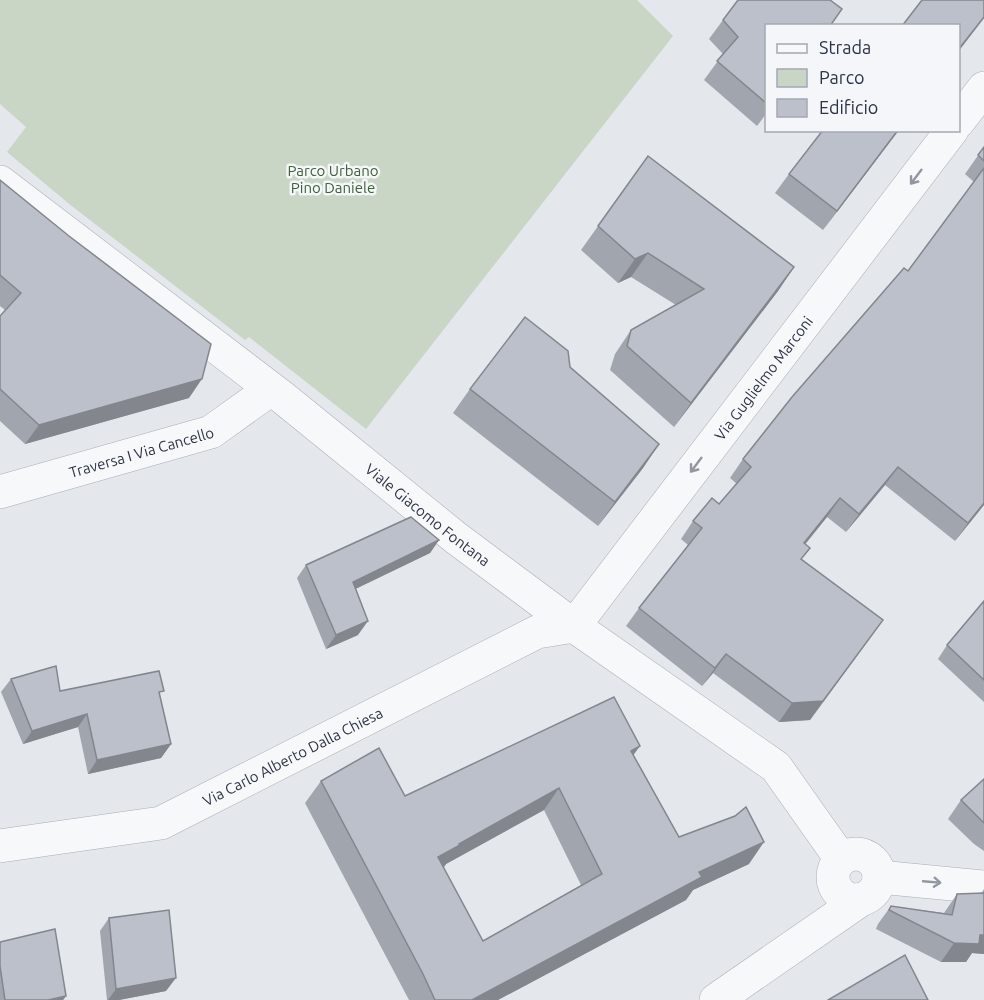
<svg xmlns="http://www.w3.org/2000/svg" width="984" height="1000" font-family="Ubuntu,sans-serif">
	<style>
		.green { fill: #c9d6c5 }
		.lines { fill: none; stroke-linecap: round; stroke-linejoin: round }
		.minor-casing { stroke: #a9aeb7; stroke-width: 34 }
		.minor { stroke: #f7f8fa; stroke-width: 33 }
		.wall { fill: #a1a5ae; fill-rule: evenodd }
		.shaded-wall { fill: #83868d }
		.building { fill: #bbc0ca; stroke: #83868d; stroke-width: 1.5; fill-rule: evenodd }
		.oneway { stroke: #9196a0 }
		.labels { text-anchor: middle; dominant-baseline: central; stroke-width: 5; stroke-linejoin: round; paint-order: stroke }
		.park-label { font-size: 15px; fill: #3f6138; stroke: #f4f6f9 }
		.street-label { font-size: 15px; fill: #2b3445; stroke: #f4f6f9 }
	</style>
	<rect width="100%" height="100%" fill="#e4e7ec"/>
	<path class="green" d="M0 0H637L673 36 366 429 249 337 245 340 68 203 7 152 26 127 0 104Z"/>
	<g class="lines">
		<defs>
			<g id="minor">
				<path d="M958 122 984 88"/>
				<path id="s1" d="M0 182 282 397 456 538 574 626 776 767 841 859"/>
				<path id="s2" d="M0 492 211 432 271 389"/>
				<path id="s3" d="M574 626 952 130"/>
				<path id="s4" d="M0 846 161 823 537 632 574 626"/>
				<circle cx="856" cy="877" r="23"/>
				<path d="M879 877 984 887"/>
				<path d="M716 1000 862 899"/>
			</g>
		</defs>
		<use href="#minor" class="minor-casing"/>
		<use href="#minor" class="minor"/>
	</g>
	<g class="wall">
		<path d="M723 20 766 26V114L757 126 704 80 723 54 709 39Z"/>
		<path d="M899 130 823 230 775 193 789 174Z"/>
		<path d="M984 147V505L955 541 885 485 846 532 827 517 805 544 810 548 801 559 870 638 810 720 779 722 713 673 702 686 626 626 639 608 688 545 681 539 693 521 719 504 737 484 730 478 743 459 908 271 974 182 965 174Z"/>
		<path d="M648 156 794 267 778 291 674 427 610 370 615 354 631 330 676 305 631 277 618 283 581 250Z"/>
		<path d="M0 180 189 398 25 444 0 421V316L5 310 0 306Z"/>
		<path d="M570 367 659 444 643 468 598 526 453 413 470 389Z"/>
		<path d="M439 540 430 553 355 589 358 635 326 649 297 578 306 565Z"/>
		<path d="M984 601V702L938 659 947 645Z"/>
		<path d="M11 679 60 691 160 696 171 744 161 758 88 774 78 727 23 744 1 692Z"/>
		<path d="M633 755 679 837 749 864 693 890 686 900 498 1000H409L305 803 321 781 405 796ZM544 810 581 885 483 941 443 868 446 864Z"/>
		<path d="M984 779V851L974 844 948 819 961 800Z"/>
		<path d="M984 889V954L972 953 966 962H941L876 929 878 924 891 906 944 913 957 894H981Z"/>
		<path d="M109 918 166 991 119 1000H107L100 931Z"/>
		<path d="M0 942 66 996 63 1000H0Z"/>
	</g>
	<g class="shaded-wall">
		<path d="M984 17V18L958 52V50Z"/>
		<path d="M898 130H899L823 230 837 211Z"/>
		<path d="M648 253 631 277 618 283 635 259Z"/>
		<path d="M794 267 778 291 674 427 691 403Z"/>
		<path d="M202 379 189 398 25 444 39 425Z"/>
		<path d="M659 444 643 468 598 526 615 502Z"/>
		<path d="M898 467 885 485 846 532 859 514Z"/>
		<path d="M840 498 827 517 791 562 804 543Z"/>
		<path d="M984 503V505L955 541 968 523Z"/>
		<path d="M439 540 430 553 343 595 353 582Z"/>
		<path d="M883 620 810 720 779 722 792 703Z"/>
		<path d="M368 621 358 635 326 649 336 635Z"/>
		<path d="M726 654 713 673 702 686 715 668Z"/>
		<path d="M87 714 78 727 23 744 32 731Z"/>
		<path d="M171 744 161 758 88 774 97 760Z"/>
		<path d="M640 746 624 768 631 751Z"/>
		<path d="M559 788 544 810 446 864 444 867 422 879 438 857 459 844Z"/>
		<path d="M764 842 749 864 693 890 686 900 498 1000H472L699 872Z"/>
		<path d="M980 935H984V954L972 953 966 962H941L954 943Z"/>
		<path d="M176 978 166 991 119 1000H108L116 989Z"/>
		<path d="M66 996 63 1000H48Z"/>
	</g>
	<g class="building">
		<path d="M738 0H830L842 9 830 26H766V103L717 61 738 37 723 20Z"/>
		<path d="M922 0H984V17L958 50V26H902Z"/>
		<path d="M823 130H898L837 211 789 174Z"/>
		<path d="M984 147V161L978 155Z"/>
		<path d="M648 156 794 267 691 403 627 346 631 330 704 289 648 253 635 259 598 226Z"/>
		<path d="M984 168V503L968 523 898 467 859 514 840 498 804 543 810 548 801 559 883 620 823 701 792 703 726 654 715 668 639 608 702 528 693 521 712 498 719 504 751 467 743 459 792 397 904 268 908 271Z"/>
		<path d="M0 180 69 236 211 344 202 379 39 425 0 389V316L21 293 0 275Z"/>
		<path d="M525 317 568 351 570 367 659 444 615 502 470 389Z"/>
		<path d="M411 517 439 540 353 582 368 621 336 635 306 565Z"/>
		<path d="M984 601V680L947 645Z"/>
		<path d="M56 666 60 691 159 671 164 691 159 692 171 744 97 760 87 714 32 731 11 679Z"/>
		<path d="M614 697 640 746 631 751 679 837 735 816 746 807 764 842 699 872 702 877 472 1000H435L423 974 321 781 379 748 405 796ZM559 788 602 874 483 941 438 857 460 845 459 844Z"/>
		<path d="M984 779V823L961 800Z"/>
		<path d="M984 893V935H980L979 944 954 943 889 910 891 906 952 915 957 894Z"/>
		<path d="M169 910 176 978 116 989 109 918Z"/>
		<path d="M55 929 66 996 48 1000H5L0 966V942Z"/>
		<path d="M905 955 928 1000H828Z"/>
	</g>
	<defs><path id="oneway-shaft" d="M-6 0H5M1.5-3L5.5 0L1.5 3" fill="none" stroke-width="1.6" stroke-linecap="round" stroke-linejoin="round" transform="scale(1.5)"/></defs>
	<g class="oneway">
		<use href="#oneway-shaft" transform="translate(916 177) rotate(127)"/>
		<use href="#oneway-shaft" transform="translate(696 465) rotate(127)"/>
		<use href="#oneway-shaft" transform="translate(932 882) rotate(5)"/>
	</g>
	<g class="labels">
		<g class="park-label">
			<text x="333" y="170">Parco Urbano<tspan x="333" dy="17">Pino Daniele</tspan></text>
		</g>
		<g class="street-label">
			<text stroke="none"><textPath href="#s3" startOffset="312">Via Guglielmo Marconi</textPath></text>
			<text stroke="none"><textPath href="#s2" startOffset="147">Traversa I Via Cancello</textPath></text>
			<text stroke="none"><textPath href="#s1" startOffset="542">Viale Giacomo Fontana</textPath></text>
			<text stroke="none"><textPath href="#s4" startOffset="310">Via Carlo Alberto Dalla Chiesa</textPath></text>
		</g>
	</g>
	<rect x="765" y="24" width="195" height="108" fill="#f4f6f9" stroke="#a4a8b1" stroke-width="1.5"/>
	<rect x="777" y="44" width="30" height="9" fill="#f7f8fa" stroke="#a4a8b1" stroke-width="1.5"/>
	<text x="819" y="54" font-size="18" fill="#2b3445">Strada</text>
	<rect x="777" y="69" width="30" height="18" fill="#c9d6c5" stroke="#a4a8b1" stroke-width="1.5"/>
	<text x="819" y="84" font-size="18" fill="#2b3445">Parco</text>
	<rect x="777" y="99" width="30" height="18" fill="#bbc0ca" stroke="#a4a8b1" stroke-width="1.5"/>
	<text x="819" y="114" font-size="18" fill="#2b3445">Edificio</text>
</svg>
